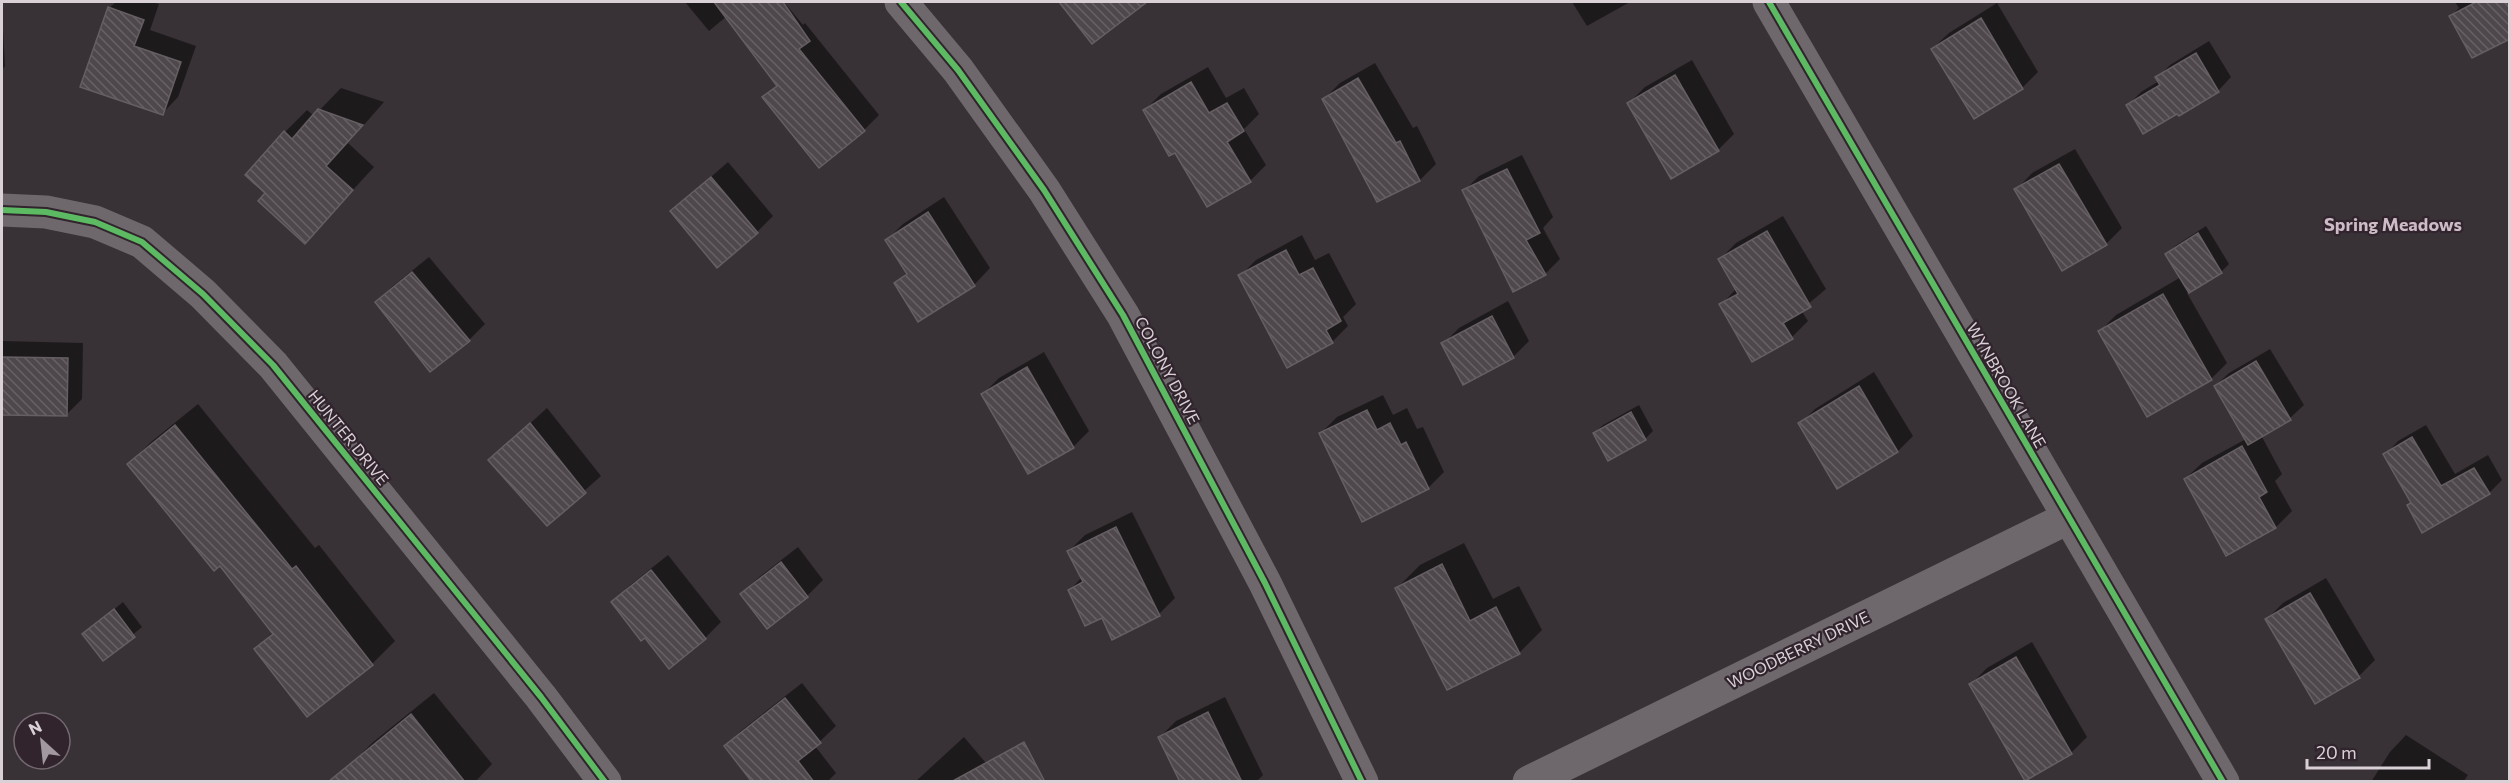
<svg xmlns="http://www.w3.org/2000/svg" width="2511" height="783" font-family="Commissioner,sans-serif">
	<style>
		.shadow { fill: #0007 }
		.building { fill: url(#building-back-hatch); stroke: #655e63; stroke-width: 1.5 }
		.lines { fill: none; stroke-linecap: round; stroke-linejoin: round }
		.minor { stroke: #6e686c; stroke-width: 33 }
		.cycleway-casing { stroke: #31242d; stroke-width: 10 }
		.cycleway { stroke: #5cba63; stroke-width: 6 }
		.labels { text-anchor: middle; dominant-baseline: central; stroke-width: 4.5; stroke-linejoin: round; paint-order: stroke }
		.street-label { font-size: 16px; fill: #dad1d7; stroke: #31242d }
		.neighbourhood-label { font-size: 18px; font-weight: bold; fill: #cdbcc7; stroke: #31242d }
	</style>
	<defs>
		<pattern id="building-back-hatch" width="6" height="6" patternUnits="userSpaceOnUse" patternTransform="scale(1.5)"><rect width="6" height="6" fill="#4e484c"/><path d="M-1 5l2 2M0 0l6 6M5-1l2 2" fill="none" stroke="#676165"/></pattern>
	</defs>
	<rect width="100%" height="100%" fill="#383136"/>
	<g class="shadow">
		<path d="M116 2H152L159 4 150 30 196 46 178 97 162 114 109 8Z"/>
		<path d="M685 2H784L803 25 805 23 879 115 864 130 764 97 778 84 727 16 709 31Z"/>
		<path d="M1061 2H1142L1093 42Z"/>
		<path d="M1572 2H1630L1587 26Z"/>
		<path d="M2455 2H2510V37L2451 16 2459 8Z"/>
		<path d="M1997 3 2038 72 2022 88 1932 49 1949 33Z"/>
		<path d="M2 12 5 66 2 70Z"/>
		<path d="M2209 41 2231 77 2218 91 2179 114 2128 105 2141 92 2159 81 2157 78 2170 65Z"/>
		<path d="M1692 60 1734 134 1718 150 1629 103 1645 87Z"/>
		<path d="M1375 63 1413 128 1417 126 1436 164 1420 180 1377 200 1324 99 1340 83Z"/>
		<path d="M1208 67 1226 98 1244 88 1259 114 1244 129 1266 165 1250 181 1176 151 1145 110 1161 94Z"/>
		<path d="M341 88 384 102 348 143 374 167 305 242 267 193 285 132 307 110 314 116Z"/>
		<path d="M2075 149 2122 228 2106 244 2016 190 2032 173Z"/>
		<path d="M1522 155 1553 217 1543 228 1560 259 1545 274 1464 191 1479 176Z"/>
		<path d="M728 162 773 216 757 232 672 211Z"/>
		<path d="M944 197 990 268 974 285 896 284 907 272 887 240 903 224Z"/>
		<path d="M1783 216 1826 289 1801 310 1808 321 1792 337 1721 305 1737 288 1720 259 1736 243Z"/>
		<path d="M2206 226 2229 264 2221 272 2187 293 2227 363 2211 379 2148 415 2100 331 2116 315 2181 277 2167 254 2175 246Z"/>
		<path d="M1302 235 1315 260 1329 253 1356 304 1343 317 1348 326 1332 342 1240 276 1256 260Z"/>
		<path d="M429 257 485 324 469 340 377 302 393 286Z"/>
		<path d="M1508 301 1529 341 1513 357 1443 344 1459 328Z"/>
		<path d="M2 341 83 343 82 399 66 415 2 413Z"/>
		<path d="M2270 349 2304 405 2290 418 2261 435 2282 474 2275 481 2292 511 2276 527 2227 554 2185 479 2202 463 2246 439 2215 386 2229 373Z"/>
		<path d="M1044 352 1089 431 1073 447 1029 472 983 394 999 378Z"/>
		<path d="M1874 372 1913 436 1898 451 1837 487 1800 424 1815 409Z"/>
		<path d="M1383 395 1393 415 1407 408 1417 429 1423 427 1444 472 1428 488 1321 433 1337 417Z"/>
		<path d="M198 404 315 548 319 545 395 641 372 664 307 715 256 649 273 632 220 564 129 464 151 442Z"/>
		<path d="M1639 405 1653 431 1645 439 1594 433 1603 425Z"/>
		<path d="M547 408 601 476 547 524 490 460Z"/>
		<path d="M2426 425 2455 474 2488 455 2502 480 2489 493 2412 502 2385 455 2398 441Z"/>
		<path d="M1132 512 1175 598 1159 614 1069 591 1082 577 1069 551 1085 535Z"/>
		<path d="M1464 543 1493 599 1519 586 1542 630 1519 653 1448 688 1397 588 1420 565Z"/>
		<path d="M798 547 823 580 807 596 742 594 758 578Z"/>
		<path d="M668 555 721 622 705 638 645 636 613 602 629 586Z"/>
		<path d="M2326 578 2375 660 2359 676 2267 619 2283 603Z"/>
		<path d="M123 602 142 627 103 659 84 634Z"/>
		<path d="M2032 642 2087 737 2071 753 1971 684 1987 668Z"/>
		<path d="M802 683 836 726 815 746 836 773 827 782H754L726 746 742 730Z"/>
		<path d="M434 693 492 764 475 782H362L349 766 372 743Z"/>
		<path d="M1225 697 1263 775 1256 782H1182L1160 737 1176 721Z"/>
		<path d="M2406 735 2468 775 2463 782H2371L2390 752Z"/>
		<path d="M964 737 996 775 990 782H915Z"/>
	</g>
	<g class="building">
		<path d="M714 2H783L810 41 799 49 865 131 819 168 762 97 777 86Z"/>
		<path d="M1059 2H1147L1092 44Z"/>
		<path d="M2476 2H2510V39L2472 58 2449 16Z"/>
		<path d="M108 7 144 20 134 46 181 62 163 115 80 87Z"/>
		<path d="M1981 18 2023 89 1974 119 1931 49Z"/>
		<path d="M2196 53 2219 92 2179 116 2177 114 2143 134 2126 105 2160 85 2155 77Z"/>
		<path d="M1675 75 1719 151 1671 179 1627 103Z"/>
		<path d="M1358 78 1396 143 1400 141 1420 181 1377 202 1322 99Z"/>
		<path d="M1191 82 1209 113 1227 103 1244 131 1227 142 1251 182 1207 207 1175 153 1169 156 1143 110Z"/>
		<path d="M318 109 363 125 326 166 353 190 305 244 258 201 265 193 245 175 284 131 292 139Z"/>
		<path d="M2059 164 2107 245 2062 271 2014 189Z"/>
		<path d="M1507 169 1540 233 1526 240 1546 275 1513 292 1462 190Z"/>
		<path d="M711 177 758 233 717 268 670 211Z"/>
		<path d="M928 212 975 286 918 322 894 283 907 274 885 240Z"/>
		<path d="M1767 231 1811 307 1783 323 1793 339 1752 362 1719 304 1738 294 1718 259Z"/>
		<path d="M2198 233 2222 273 2189 293 2165 254Z"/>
		<path d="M1286 250 1299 275 1313 268 1341 321 1326 330 1333 343 1287 368 1238 275Z"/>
		<path d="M412 272 470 341 430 372 375 302Z"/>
		<path d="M2163 294 2212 380 2147 417 2098 331Z"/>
		<path d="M1492 316 1514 358 1463 385 1441 343Z"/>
		<path d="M2 357 68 358 67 416 2 415Z"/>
		<path d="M2256 361 2291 420 2248 445 2214 386Z"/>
		<path d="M1027 367 1074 448 1028 474 981 394Z"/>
		<path d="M1859 386 1898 452 1837 489 1798 423Z"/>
		<path d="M1367 410 1377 430 1390 423 1401 445 1406 442 1429 489 1362 522 1319 433Z"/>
		<path d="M1631 412 1646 440 1608 461 1593 433Z"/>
		<path d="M530 423 586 493 547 526 488 460Z"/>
		<path d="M175 425 292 569 296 566 373 665 307 717 254 649 273 634 220 566 214 571 127 464Z"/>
		<path d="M2412 437 2441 486 2474 468 2490 494 2422 533 2407 505 2411 503 2383 454Z"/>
		<path d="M2242 446 2267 492 2259 497 2276 528 2226 556 2184 479Z"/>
		<path d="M1116 527 1160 616 1112 640 1102 618 1085 626 1068 590 1083 582 1067 551Z"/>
		<path d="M781 562 808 597 767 629 740 594Z"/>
		<path d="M1442 564 1470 621 1496 607 1520 654 1447 690 1395 588Z"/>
		<path d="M651 570 706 639 669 669 645 638 641 641 611 602Z"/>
		<path d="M2310 593 2360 678 2315 704 2265 619Z"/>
		<path d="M114 609 135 637 103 661 82 634Z"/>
		<path d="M2016 657 2072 754 2025 781 1969 684Z"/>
		<path d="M785 698 821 743 798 761 814 782H752L724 746Z"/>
		<path d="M1208 712 1242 782H1180L1158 737Z"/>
		<path d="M411 714 465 782H328Z"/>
		<path d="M1024 742 1045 782H951Z"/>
	</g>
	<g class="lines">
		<g class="minor">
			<path d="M901 2 958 70 1044 190 1123 315 1265 583 1362 782"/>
			<path d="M1769 2 2223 782"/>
			<path d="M2 210 46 212 95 222 142 242 203 294 273 365 541 697 605 782"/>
			<path d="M1529 782 2068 518"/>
		</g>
		<defs>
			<g id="cycleway">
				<path d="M901 2 958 70 1044 190 1123 315 1265 583 1362 782"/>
				<path d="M1769 2 2223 782"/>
				<path d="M2 210 46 212 95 222 142 242 203 294 273 365 541 697 605 782"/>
			</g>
		</defs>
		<use href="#cycleway" class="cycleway-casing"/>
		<use href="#cycleway" class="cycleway"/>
	</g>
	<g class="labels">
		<g class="street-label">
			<text transform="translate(1168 370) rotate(62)">COLONY DRIVE</text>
			<text transform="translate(2007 385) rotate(60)">WYNBROOK LANE</text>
			<text transform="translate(349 437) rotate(51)">HUNTER DRIVE</text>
			<text transform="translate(1798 649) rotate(-26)">WOODBERRY DRIVE</text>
		</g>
		<g class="neighbourhood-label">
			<text x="2393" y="224">Spring Meadows</text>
		</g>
	</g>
	<rect width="2511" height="783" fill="none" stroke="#dad1d7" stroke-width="6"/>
	<g transform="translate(42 741) rotate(333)"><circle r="28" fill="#31242d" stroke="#756971" stroke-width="1.5"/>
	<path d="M0-4.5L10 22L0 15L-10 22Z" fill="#a1999f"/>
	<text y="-9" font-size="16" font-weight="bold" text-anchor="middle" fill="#dad1d7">N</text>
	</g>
	<path d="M2307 759v9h122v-9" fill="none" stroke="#dad1d7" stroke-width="3"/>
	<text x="2316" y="759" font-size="18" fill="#dad1d7" stroke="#31242d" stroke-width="4.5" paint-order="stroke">20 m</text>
</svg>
